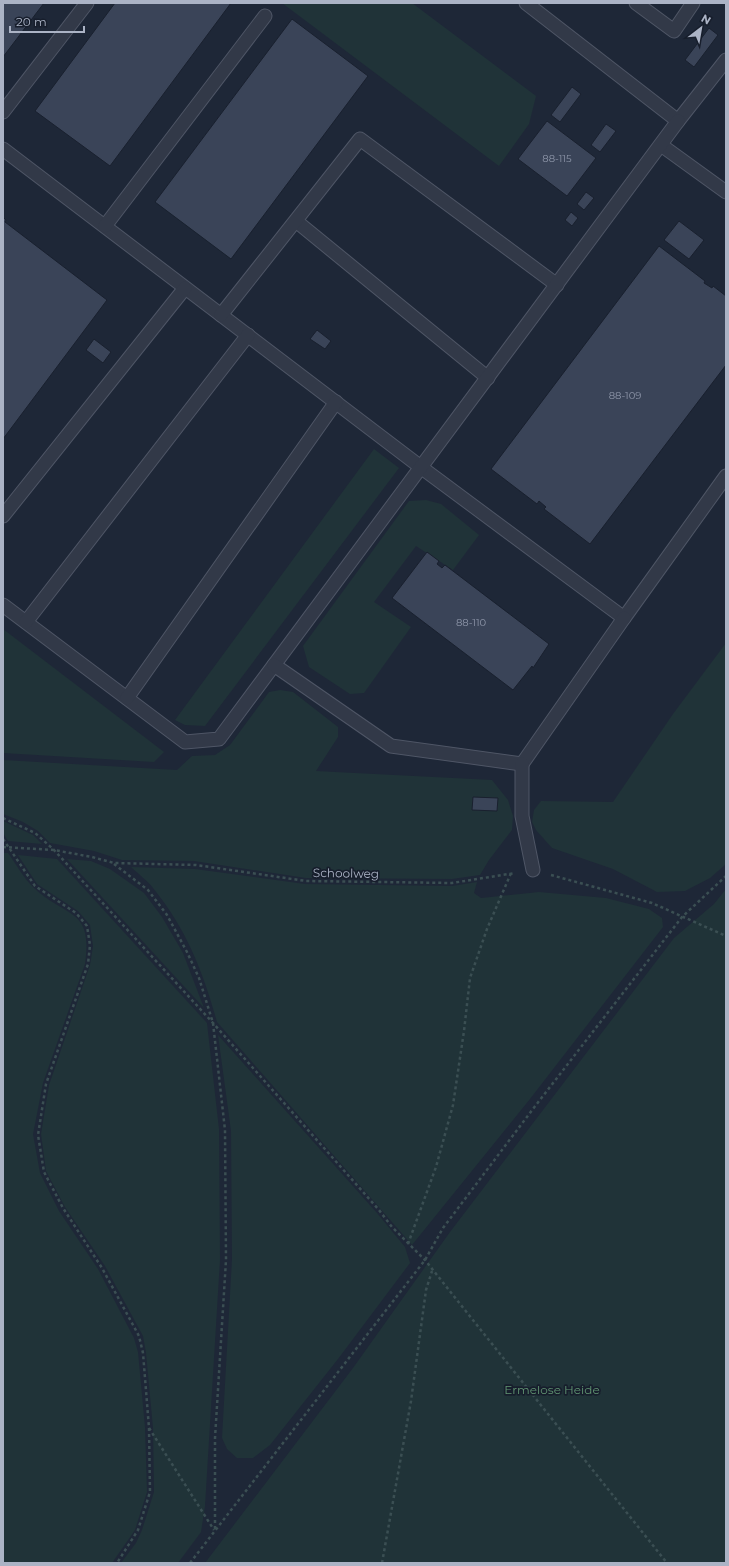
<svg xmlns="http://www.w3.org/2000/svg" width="729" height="1566" font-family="Montserrat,sans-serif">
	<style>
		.green { fill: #203338 }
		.building { fill: #3a4458; stroke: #19202e }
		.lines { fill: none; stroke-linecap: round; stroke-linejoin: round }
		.lane-casing { stroke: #4f5666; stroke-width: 15 }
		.path { stroke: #3b4f53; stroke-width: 2.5; stroke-dasharray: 3 3; stroke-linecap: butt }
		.lane { stroke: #323948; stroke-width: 13 }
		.labels { text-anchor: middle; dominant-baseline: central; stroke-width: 3.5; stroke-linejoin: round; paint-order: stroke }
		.number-label { font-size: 10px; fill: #8f97aa }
		.street-label { font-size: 12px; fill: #abb3c5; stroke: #171e2c }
		.park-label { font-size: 12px; fill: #629673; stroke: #171e2c }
	</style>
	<rect width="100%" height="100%" fill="#1e2737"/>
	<g class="green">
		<path d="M282 3H412L536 96 529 124 499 166Z"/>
		<path d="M374 449 399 468 205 726 185 725 175 720Z"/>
		<path d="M426 500 441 504 479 535 453 570 416 546 374 602 411 627 364 693 350 694 309 667 303 646 409 501Z"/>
		<path d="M3 629 164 752 154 762 3 753Z"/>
		<path d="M726 643V864L710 878 685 891 657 892 613 869 552 848 536 830 532 822 534 810 541 801 613 802 673 714Z"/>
		<path d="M280 690 293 692 338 727V737L316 771 492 780 508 800 513 816 512 830 489 860 480 875 452 879 306 878 194 861 122 860 94 851 50 843 38 831 23 822 3 814V760L177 770 192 756 215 755 230 745 269 692Z"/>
		<path d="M3 821 33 835 42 844 8 841 3 833Z"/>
		<path d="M3 853H8C16 864 24 879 34 888 67 919 93 907 85 964L43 1083 33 1134 40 1173 59 1211 98 1269 134 1338 138 1352 145 1427 147 1492 135 1530 112 1563H3Z"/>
		<path d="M18 855 57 859 207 1023 219 1129 220 1260 205 1506 201 1532 178 1563H121L136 1543 142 1530 154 1492 153 1428 146 1353 143 1336 105 1266 65 1207 46 1171 41 1134 49 1085 90 965 93 946 90 925 78 911 37 884Z"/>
		<path d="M67 859 91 861 110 869 144 893 162 917 183 953 204 1008Z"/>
		<path d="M131 867 195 869 305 884 452 886 477 882 474 893 481 898 539 892 606 898 649 909 662 918 663 927 530 1099 412 1245 217 1022C203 972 187 930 153 888 147 880 138 874 131 867Z"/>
		<path d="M726 889V1563H205L353 1368 450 1232 674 938 714 904Z"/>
		<path d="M218 1035 377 1213 405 1247 410 1263 338 1359 270 1445 253 1458H237L227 1449 222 1438 232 1259 231 1131Z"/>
	</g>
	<g class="building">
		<path d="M3 3H44L3 57Z"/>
		<path d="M115 3H231L110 166 35 111Z"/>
		<path d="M292 19 368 76 231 259 155 202Z"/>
		<path d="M709 28 718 35 694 67 685 60Z"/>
		<path d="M572 87 581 94 560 122 551 115Z"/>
		<path d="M547 121 596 158 567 196 518 159Z"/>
		<path d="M606 124 616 131 600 152 591 145Z"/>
		<path d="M586 192 594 198 584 210 577 204Z"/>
		<path d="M571 212 578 218 572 226 565 220Z"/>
		<path d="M3 217 6 220 5 222 107 300 3 439Z"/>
		<path d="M679 221 704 240 689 259 664 240Z"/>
		<path d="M659 246 705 281 704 283 712 288 713 286 726 296V365L590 544 544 509 546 507 539 501 537 504 491 469Z"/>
		<path d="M317 330 331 341 325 349 310 339Z"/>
		<path d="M94 339 111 352 103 363 86 350Z"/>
		<path d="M427 552 439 561 437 564 442 568 445 565 549 644 533 668 532 666 513 690 392 598Z"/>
		<path d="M473 797 498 798 497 811 472 810Z"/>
	</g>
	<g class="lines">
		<defs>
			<g id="lane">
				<path d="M526 3 678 121 726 60"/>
				<path d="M636 3 674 31 693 3"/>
				<path d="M3 112 87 3"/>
				<path d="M661 145 726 192"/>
				<path d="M3 149 422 468 624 618 726 476"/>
				<path d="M296 221 488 378"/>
				<path d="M105 226 265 16"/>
				<path d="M221 315 360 139 557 285"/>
				<path d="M3 516 185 288"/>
				<path d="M3 605 185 742 219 739 678 121"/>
				<path d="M26 622 248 335"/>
				<path d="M274 665 391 746 522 764 624 618"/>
				<path d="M127 698 336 402"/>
				<path d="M522 764V816L533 870"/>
			</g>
		</defs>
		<use href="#lane" class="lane-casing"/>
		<g class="path">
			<path d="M3 818 35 833 54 850 213 1023 379 1210 392 1227 425 1260 667 1563"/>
			<path d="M3 839 35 886 76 913 87 926 90 945 88 964 46 1084 38 1135 44 1172 63 1208 102 1268 139 1336 143 1353 149 1428 150 1492 138 1530 117 1563"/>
			<path d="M3 847 54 850 92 857 114 863 196 865 306 881 452 883 515 873"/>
			<path d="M114 864 148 890 167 915 187 952 199 978 213 1023 225 1130 226 1260 215 1438V1529"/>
			<path d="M551 875 652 903 726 936"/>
			<path d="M408 1244 436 1167 453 1105 464 1031 470 978 487 929 511 873"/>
			<path d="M149 1428 214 1530"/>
			<path d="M190 1563 425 1260 443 1228 536 1105 682 917 726 876"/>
			<path d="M382 1563 411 1401 426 1290 432 1271"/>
		</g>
		<use href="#lane" class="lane"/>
	</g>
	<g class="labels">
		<g class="number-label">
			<text x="557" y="158">88-115</text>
			<text x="625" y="395">88-109</text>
			<text x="471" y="622">88-110</text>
		</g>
		<g class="street-label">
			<text transform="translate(346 873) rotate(1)">Schoolweg</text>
		</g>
		<g class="park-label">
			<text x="552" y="1389">Ermelose Heide</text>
		</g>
	</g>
	<rect width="729" height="1566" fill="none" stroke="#abb3c5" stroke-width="8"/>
	<g transform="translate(701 28) rotate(31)" stroke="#171e2c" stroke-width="3" paint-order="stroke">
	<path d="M0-3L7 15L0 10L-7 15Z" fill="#abb3c5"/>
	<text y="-6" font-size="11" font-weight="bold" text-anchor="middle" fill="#abb3c5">N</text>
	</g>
	<path d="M10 26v6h74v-6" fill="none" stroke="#abb3c5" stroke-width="2"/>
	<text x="16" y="26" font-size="12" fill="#abb3c5" stroke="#171e2c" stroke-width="3" paint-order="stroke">20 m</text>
</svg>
